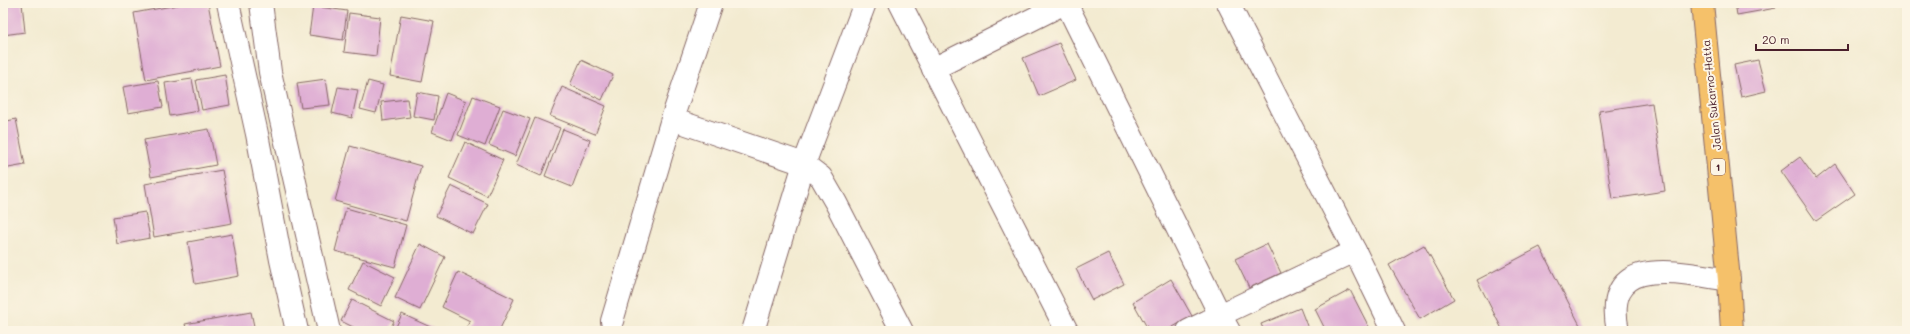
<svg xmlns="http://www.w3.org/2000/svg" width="1910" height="334" font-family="Mali,sans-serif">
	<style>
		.building { fill: #dfaed4 }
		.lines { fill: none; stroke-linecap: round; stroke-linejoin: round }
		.minor-casing { stroke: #856665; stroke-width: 24 }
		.highway-casing { stroke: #856665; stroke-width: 24 }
		.minor { stroke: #fff; stroke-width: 22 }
		.highway { stroke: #f5c16b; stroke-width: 22 }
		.labels { text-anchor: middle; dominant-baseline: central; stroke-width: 4; stroke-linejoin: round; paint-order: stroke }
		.shield { fill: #fcf5e5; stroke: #7f5f63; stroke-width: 1 }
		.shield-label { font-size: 10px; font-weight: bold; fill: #4a1f2b }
		.street-label { font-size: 11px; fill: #4a1f2b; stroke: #fcf5e5 }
	</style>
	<rect width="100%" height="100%" fill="#fcf5e5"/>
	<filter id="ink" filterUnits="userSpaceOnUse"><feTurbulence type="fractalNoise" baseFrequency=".025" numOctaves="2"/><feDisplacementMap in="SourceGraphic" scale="8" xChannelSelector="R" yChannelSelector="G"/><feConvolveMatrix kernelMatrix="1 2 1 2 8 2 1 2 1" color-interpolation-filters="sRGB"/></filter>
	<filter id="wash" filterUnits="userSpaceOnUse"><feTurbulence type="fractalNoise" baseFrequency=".012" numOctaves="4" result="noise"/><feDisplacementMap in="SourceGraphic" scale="16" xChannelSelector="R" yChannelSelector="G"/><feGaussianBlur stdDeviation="0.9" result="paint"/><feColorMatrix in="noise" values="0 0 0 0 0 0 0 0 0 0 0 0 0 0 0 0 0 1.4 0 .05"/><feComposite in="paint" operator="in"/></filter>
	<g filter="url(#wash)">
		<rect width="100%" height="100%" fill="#f3ebd1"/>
		<g id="blocks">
			<g class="building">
				<path d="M3 3H22L25 32 3 35Z"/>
				<path d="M188 3H208L220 66 146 80 134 13Z"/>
				<path d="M1735 3H1775L1776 8 1737 15Z"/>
				<path d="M313 6 347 11 343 40 309 35Z"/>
				<path d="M349 13 380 17 376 56 344 52Z"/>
				<path d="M401 15 434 21 422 82 390 76Z"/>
				<path d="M1059 43 1076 80 1039 96 1023 58Z"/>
				<path d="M581 60 613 75 602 100 570 85Z"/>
				<path d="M1758 60 1766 91 1741 97 1734 65Z"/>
				<path d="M225 75 230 105 202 110 196 80Z"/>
				<path d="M192 79 198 111 170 116 165 83Z"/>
				<path d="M326 79 330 105 301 108 297 83Z"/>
				<path d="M158 81 163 107 128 113 123 87Z"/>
				<path d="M368 81 383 85 376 113 360 109Z"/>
				<path d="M338 87 358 90 352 118 332 113Z"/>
				<path d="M562 87 606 106 595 134 550 116Z"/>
				<path d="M417 92 438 96 434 120 413 116Z"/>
				<path d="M446 93 466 101 452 140 432 132Z"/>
				<path d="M473 96 500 106 485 146 458 135Z"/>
				<path d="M407 99 410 117 383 121 381 102Z"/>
				<path d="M1652 103 1665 191 1612 199 1599 111Z"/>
				<path d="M503 109 530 119 515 156 489 145Z"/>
				<path d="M535 118 560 128 541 176 516 165Z"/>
				<path d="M16 119 25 165 3 169V122Z"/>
				<path d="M209 129 216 165 151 177 144 140Z"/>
				<path d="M563 129 590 140 572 187 545 176Z"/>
				<path d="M465 142 503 160 487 196 449 178Z"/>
				<path d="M350 146 421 166 406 221 335 201Z"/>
				<path d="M1800 157 1816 179 1835 164 1855 194 1816 221 1781 171Z"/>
				<path d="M222 170 232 223 154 237 145 184Z"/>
				<path d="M451 186 488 204 473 234 436 216Z"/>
				<path d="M346 208 406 225 395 267 335 251Z"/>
				<path d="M145 212 150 238 117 244 113 217Z"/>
				<path d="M232 234 239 276 195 284 188 242Z"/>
				<path d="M420 244 445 257 420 310 395 298Z"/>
				<path d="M1267 244 1281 273 1249 288 1235 259Z"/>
				<path d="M1424 245 1454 299 1420 319 1389 265Z"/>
				<path d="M1540 247 1583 331H1503L1477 280Z"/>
				<path d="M1108 253 1124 284 1092 300 1076 269Z"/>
				<path d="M363 261 395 277 381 306 349 290Z"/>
				<path d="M458 272 514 299 499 331H464L470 321 442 307Z"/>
				<path d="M1171 279 1192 316 1166 331H1149L1133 302Z"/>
				<path d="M1350 290 1371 331H1326L1315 309Z"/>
				<path d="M352 300 394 321 389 331H361L341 321Z"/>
				<path d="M1300 308 1309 331H1264L1261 324Z"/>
				<path d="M251 312 255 331H187L185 324Z"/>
				<path d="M402 314 439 331H394Z"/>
			</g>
		</g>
	</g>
	<g filter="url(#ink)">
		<use href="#blocks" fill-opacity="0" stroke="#856665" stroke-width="1"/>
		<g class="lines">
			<defs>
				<g id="minor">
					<path d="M228 3 257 134 281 260 297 331"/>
					<path d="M261 3 270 72 329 331"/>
					<path d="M900 3 1067 331"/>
					<path d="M1066 3 1220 315 1355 251 1394 331"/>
					<path d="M1228 3 1355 251"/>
					<path d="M933 69 1065 3"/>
					<path d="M672 119 804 164 865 3"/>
					<path d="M612 321 672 119 711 3"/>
					<path d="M753 331 804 164 821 177 836 203 902 331"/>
					<path d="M1188 331 1220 315 1229 331"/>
					<path d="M1618 331C1601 251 1680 273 1729 280"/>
				</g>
				<path id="highway" d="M1702 3 1729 280 1732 331"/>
			</defs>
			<use href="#minor" class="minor-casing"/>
			<use href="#highway" class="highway-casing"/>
			<use href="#minor" class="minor"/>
			<use href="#highway" class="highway"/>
		</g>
	</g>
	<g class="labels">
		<rect class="shield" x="1711" y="159" width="14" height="16" rx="3"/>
		<g class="shield-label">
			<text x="1718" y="167">1</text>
		</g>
		<g class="street-label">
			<text transform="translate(1711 95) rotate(-96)">Jalan Sukarno-Hatta</text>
		</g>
	</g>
	<rect width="1910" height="334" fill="none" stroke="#fcf5e5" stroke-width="16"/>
	<path d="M1756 44v6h92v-6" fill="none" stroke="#4a1f2b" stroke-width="2"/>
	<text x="1762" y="44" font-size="12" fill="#4a1f2b" stroke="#fcf5e5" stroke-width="3" paint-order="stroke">20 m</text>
</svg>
